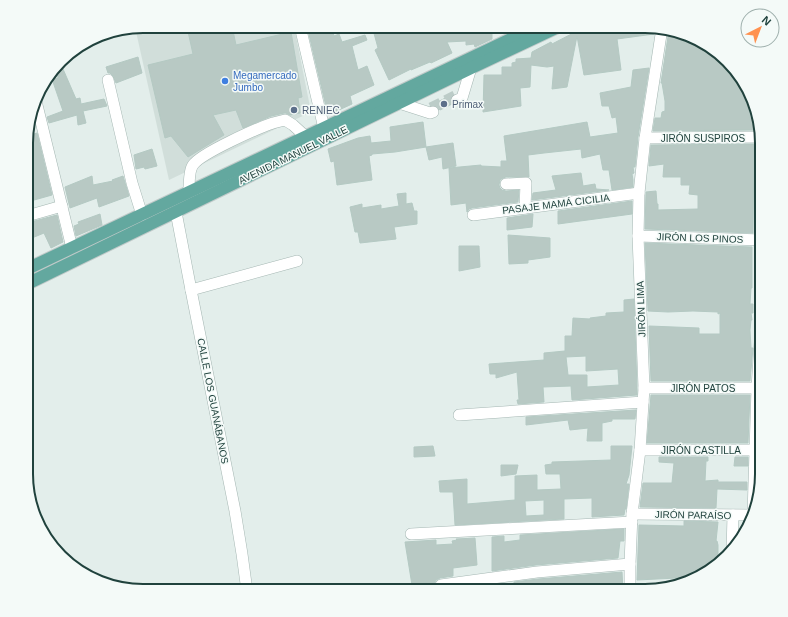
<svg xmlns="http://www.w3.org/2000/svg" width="788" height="617" font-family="Helvetica,sans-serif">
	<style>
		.built { fill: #d1deda }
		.building { fill: #b8c9c4; stroke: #b4c9c3; fill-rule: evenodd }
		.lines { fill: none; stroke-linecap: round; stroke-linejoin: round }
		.minor-tunnel { stroke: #bcccc8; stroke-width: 11; stroke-dasharray: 11 5.5; stroke-linecap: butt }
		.minor-casing { stroke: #a5b7b3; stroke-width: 12 }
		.major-casing { stroke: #c1cac9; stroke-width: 14 }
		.minor { stroke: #fff; stroke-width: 11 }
		.major { stroke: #63a89f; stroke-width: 12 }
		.shop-dot { fill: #3f7fe0; stroke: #f4faf8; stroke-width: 1.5 }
		.service-dot { fill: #5c6f8a; stroke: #f4faf8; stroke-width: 1.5 }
		.labels { text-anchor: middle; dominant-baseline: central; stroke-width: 3; stroke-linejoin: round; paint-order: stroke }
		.shop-label { font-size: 10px; fill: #366cbe; stroke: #f4faf8; text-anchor: start }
		.service-label { font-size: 10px; fill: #4e5e75; stroke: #f4faf8; text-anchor: start }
		.street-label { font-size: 10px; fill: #20423d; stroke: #f4faf8 }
		.rim { fill: none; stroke: #20423d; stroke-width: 2 }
	</style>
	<rect width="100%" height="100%" fill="#e3eeeb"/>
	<path class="built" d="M143 26H294L311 112 169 180 135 27Z"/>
	<g class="building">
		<path d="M191 26H232L236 45 291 32 302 97 298 98 300 113 290 115 286 113H284L271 116 243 128 236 110 213 115 224 135 188 157 171 136 165 138 148 65 193 54 187 27Z"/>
		<path d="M307 26H331L334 36 339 34 342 42 365 35 367 40 352 46 358 70 367 66 374 85 350 96 352 104 328 115Z"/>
		<path d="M372 26H432L435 33 447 27 492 26V39L475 47 474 44 466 45V41L447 42 452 53 431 63 430 62 411 70V69L389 80 375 50 378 48Z"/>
		<path d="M587 26 655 27 654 34 617 39 621 70 584 75 577 36 567 87 552 89 554 66 547 67 531 65 530 87 520 88 521 106 483 112 484 75H502V67H512V63L516 62V59L531 58 532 52 551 42 552 44Z"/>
		<path d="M669 30 689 35 722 55 749 93 750 118H755V130L653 131 655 118H661L662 112 665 111V101L662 83H661Z"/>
		<path d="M138 57 142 73 116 83 113 76 110 73H108L106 67Z"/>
		<path d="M649 68 638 137 635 167H633L634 173 632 174 633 180V187L612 190 609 170H603L600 154 582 158 581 149 544 153 528 155 529 177H506L503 178 500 180 499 185 500 188 502 190 506 191 519 190 518 202 472 208 469 209 467 212 466 203 451 205 449 168 481 165V166L501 167V161H507L504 136 587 122 590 137 618 133 616 117 612 118 609 106H602L600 93 631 87 633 70Z"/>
		<path d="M63 69 76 99 80 98 81 104 104 99 107 106 83 111 86 123 78 125 77 115 49 123 47 117 63 111 52 79 58 78 57 71Z"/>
		<path d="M453 94 450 99 452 104 440 110 438 107 435 105 430 106Z"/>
		<path d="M423 122 426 147 395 152 372 154V155L369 156 372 180 337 185 334 161 331 162 328 149 358 138 370 136 371 143 391 141 390 127Z"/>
		<path d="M37 133 52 195 27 202V136Z"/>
		<path d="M453 143 456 166 443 169 442 157 429 160 426 147Z"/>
		<path d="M754 144 753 233 645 229 646 192 656 191 657 204H658V210L698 209V195L689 194 690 185H681V177H663L664 164 649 166 651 145Z"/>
		<path d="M152 149 157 166 145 169 144 167 136 169 134 155Z"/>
		<path d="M581 173 583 186 595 184 596 189 609 190 532 200 533 193 556 190 552 176Z"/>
		<path d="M92 176 93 185 113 181 112 180 123 176 129 196 99 207 97 198 70 208 65 187Z"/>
		<path d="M406 193V204L412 203 414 211H417V224L394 227 396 239 360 243 358 232H355L350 207 362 204V208L381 205V209L399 206 397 194Z"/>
		<path d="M632 201V214L558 224V211Z"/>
		<path d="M100 214 102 225 76 236 74 226 79 224 78 222Z"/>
		<path d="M533 214 532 227 507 230V218Z"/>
		<path d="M57 215 63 242 51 248 44 233 27 240V223Z"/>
		<path d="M508 235 550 238V257L528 260V263L509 264Z"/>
		<path d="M645 243 752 247V288H751L750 304H753V313H751L752 320H751L750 330 751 348H753L750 381H651L649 326 699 328V334H720V313L718 314V312L693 311 668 312 648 311Z"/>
		<path d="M459 246H479L480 267 459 271Z"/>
		<path d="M634 299 637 388V395L572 400 571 386 543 387 544 402 518 404 517 400H519L517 372 496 378V374H490L489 364 544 360V353L565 351V336H572L573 318 590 319V318L606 316V313L624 312V300ZM586 356V371L618 369 619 385 587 387V375H568L566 357Z"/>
		<path d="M651 395H750L748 443H647Z"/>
		<path d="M636 410 635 419H612V421L602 423V441H587L588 428 570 430 568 420 526 425V417Z"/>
		<path d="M433 446 435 456 414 457V447Z"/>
		<path d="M611 446H632L629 475 626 484H629L626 509H625L624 515 592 517V498L564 499V519L455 525 453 492H440L439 481 467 479V504L515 500V476L537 475V490L561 489 560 474H546L545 465 552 464V462L611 460ZM544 500V515L526 516 525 501Z"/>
		<path d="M659 457H708V461H706L705 481 718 480V482H747V490L717 489 716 508 640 507 643 483H672L674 463 659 462Z"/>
		<path d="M735 457H748V466H734Z"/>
		<path d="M501 465H518L516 474 501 476Z"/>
		<path d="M684 521 718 522 716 541H717L718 545V562L697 577 637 580 639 525 684 526Z"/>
		<path d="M624 529V541H620L618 558 536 565 492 571V537L504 536V542L520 540V535Z"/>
		<path d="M475 538 477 565 453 568V576L440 578 436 580 435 582 434 586 438 591H427V583L412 585 405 542 436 540V545L453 544 452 541 457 540 456 539Z"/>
		<path d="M622 572 623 591H514V582L538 579Z"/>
	</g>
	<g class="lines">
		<path class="minor-tunnel" d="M431 108 455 96"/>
		<defs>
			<g id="minor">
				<path d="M300 26 326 137"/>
				<path d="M108 80 132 183 142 215"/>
				<path d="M457 100 462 98 471 68"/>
				<path d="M36 101 72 248"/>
				<path d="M399 103 430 113 433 112"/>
				<path d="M645 138 761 137"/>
				<path d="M506 184 526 183 525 208"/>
				<path d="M189 192C189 185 189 170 193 165 201 153 258 128 273 123 277 122 281 121 285 120L293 125 305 136"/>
				<path d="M176 212 191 290 235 511 242 554 247 591"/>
				<path d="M473 215 639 193"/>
				<path d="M27 216 62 206"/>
				<path d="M638 236 762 240"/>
				<path d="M191 290 297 261"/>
				<path d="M644 388H762"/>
				<path d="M459 415 643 402"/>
				<path d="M640 450H761"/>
				<path d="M632 514 754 515"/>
				<path d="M753 515 757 388 761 327 760 240 761 137"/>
				<path d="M411 534 632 522"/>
				<path d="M732 552 733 515"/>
				<path d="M441 585 537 572 630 564"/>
				<path d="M630 591V564L632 514 640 450 644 388 638 236 639 193 645 138 662 28"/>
			</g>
			<g id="major">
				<path d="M27 269 538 26"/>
				<path d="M27 284 471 68 560 26"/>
			</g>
		</defs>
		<use href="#minor" class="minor-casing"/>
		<use href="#major" class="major-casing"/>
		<use href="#minor" class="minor"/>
		<use href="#major" class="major"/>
	</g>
	<circle class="shop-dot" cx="225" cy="81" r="4"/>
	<g class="service-dot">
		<circle cx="444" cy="104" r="4"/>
		<circle cx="294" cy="110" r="4"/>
	</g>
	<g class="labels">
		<g class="shop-label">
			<text x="233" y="75">Megamercado<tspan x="233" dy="12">Jumbo</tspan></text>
		</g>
		<g class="service-label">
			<text x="452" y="104">Primax</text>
			<text x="302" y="110">RENIEC</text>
		</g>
		<g class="street-label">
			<text x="703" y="138">JIRÓN SUSPIROS</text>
			<text transform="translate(293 155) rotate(-26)">AVENIDA MANUEL VALLE</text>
			<text transform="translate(556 204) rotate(-7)">PASAJE MAMÁ CICILIA</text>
			<text transform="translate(700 238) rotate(2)">JIRÓN LOS PINOS</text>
			<text transform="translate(641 309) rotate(-92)">JIRÓN LIMA</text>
			<text x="703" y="388">JIRÓN PATOS</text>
			<text transform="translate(213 401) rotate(79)">CALLE LOS GUANÁBANOS</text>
			<text x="701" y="450">JIRÓN CASTILLA</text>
			<text transform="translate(693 515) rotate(1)">JIRÓN PARAÍSO</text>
		</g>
	</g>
	<path d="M0 0H788V617H0ZM143 33H645A110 110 0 0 1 755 143V474A110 110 0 0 1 645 584H143A110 110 0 0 1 33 474V143A110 110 0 0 1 143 33Z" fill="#f4faf8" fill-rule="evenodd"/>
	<path class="rim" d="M143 33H645A110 110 0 0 1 755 143V474A110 110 0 0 1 645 584H143A110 110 0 0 1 33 474V143A110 110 0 0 1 143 33Z"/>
	<g transform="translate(760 28) rotate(42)"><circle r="19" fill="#f4faf8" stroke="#9fb0ad"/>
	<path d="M0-3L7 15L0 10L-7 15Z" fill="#ff9150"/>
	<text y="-6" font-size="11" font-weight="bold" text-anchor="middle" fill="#20423d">N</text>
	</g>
</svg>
